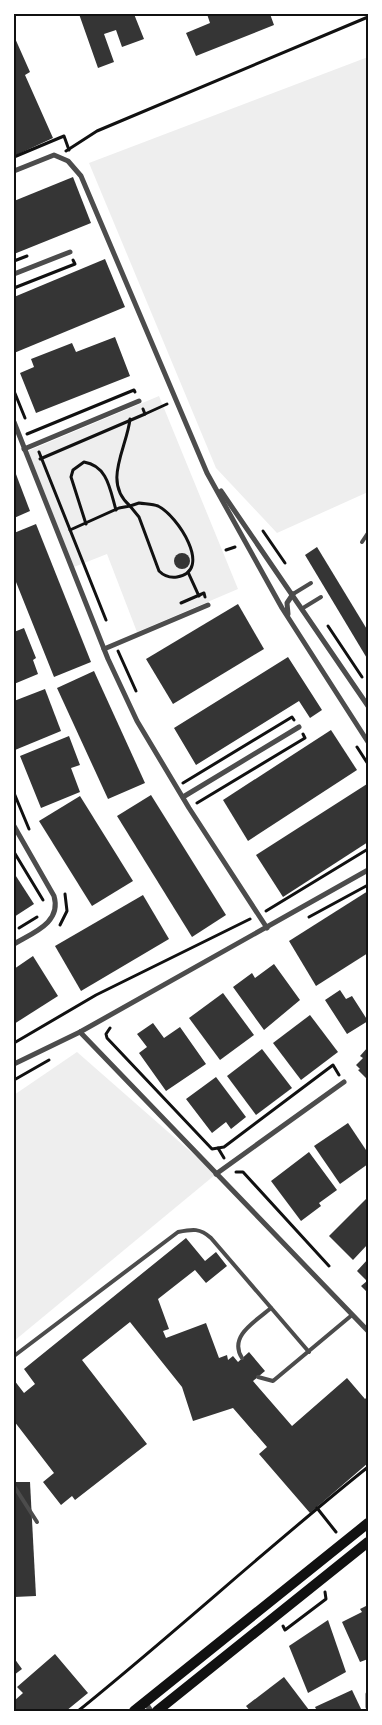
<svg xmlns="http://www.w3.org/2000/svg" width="382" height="1725" font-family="Raleway,sans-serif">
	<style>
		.green { fill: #eee }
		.building { fill: #353535 }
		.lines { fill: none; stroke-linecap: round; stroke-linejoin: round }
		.path { stroke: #111; stroke-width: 3 }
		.service { stroke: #4c4c4c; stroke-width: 4 }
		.minor { stroke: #4c4c4c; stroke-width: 5 }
		.secondary { stroke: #111; stroke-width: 10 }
		.neatline { fill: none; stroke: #111; stroke-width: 2 }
	</style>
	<rect width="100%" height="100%" fill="#fff"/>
	<g class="green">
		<path d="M368 57V492L277 533 216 468 89 163Z"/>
		<path d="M159 396 238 589 137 632 107 554 74 567 28 451Z"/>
		<path d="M77 1052 216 1174 14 1341V1095Z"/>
	</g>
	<g class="building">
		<path d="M79 14H134L144 39 122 47 116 30 104 34 114 62 98 68Z"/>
		<path d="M207 14H270L274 25 196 56 186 33 210 23Z"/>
		<path d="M14 36 30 72 25 75 53 138 14 156Z"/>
		<path d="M73 177 91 223 14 254V201Z"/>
		<path d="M105 259 125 307 14 353V297Z"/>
		<path d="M115 337 130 376 36 413 20 373 34 367 31 359 72 343 76 352Z"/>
		<path d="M14 469 30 511 14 518Z"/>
		<path d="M36 524 91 662 54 677 14 577V533Z"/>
		<path d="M317 547 368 631V660L305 555Z"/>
		<circle cx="182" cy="561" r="8"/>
		<path d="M238 604 264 649 173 704 146 659Z"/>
		<path d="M24 628 36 658 33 660 38 674 14 684V632Z"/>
		<path d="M288 657 322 710 310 718 299 701 196 765 174 728Z"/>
		<path d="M94 671 145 783 108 799 57 688Z"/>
		<path d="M45 689 61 731 15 750 14 701Z"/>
		<path d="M331 730 357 770 248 841 223 800Z"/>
		<path d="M69 736 80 765 71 768 80 792 41 808 20 756Z"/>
		<path d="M367 784 368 842 283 897 256 855Z"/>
		<path d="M151 795 226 915 192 937 117 816Z"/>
		<path d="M80 796 133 881 92 906 39 821Z"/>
		<path d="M14 873 34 904 14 917Z"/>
		<path d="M368 891V953L316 986 289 941Z"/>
		<path d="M143 895 169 939 81 991 55 946Z"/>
		<path d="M33 956 58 996 14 1024V969Z"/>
		<path d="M274 964 300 1000 264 1030 233 987 252 973 255 978Z"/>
		<path d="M340 990 346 999 352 996 368 1021 347 1034 325 1000Z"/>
		<path d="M223 993 254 1035 220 1060 189 1018Z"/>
		<path d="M310 1015 338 1052 301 1080 273 1043Z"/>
		<path d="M153 1023 164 1038 180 1027 206 1064 166 1091 139 1053 147 1047 137 1034Z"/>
		<path d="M368 1047V1080L358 1070 360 1069 356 1065 363 1058 360 1056Z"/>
		<path d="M262 1049 292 1088 256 1115 227 1076Z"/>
		<path d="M216 1077 246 1117 231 1129 226 1122 212 1133 186 1099Z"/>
		<path d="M348 1123 368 1153V1164L340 1184 314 1146Z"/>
		<path d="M309 1152 337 1190 319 1203 321 1206 301 1221 271 1181Z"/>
		<path d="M368 1197V1244L353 1260 329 1236Z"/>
		<path d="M186 1238 205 1261 216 1252 227 1266 206 1283 195 1270 158 1299 169 1329 163 1331 166 1338 206 1323 219 1358 227 1355 228 1360 233 1356 238 1362 249 1352 265 1371 253 1381 292 1426 347 1378 365 1399 368 1396V1463L310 1513 259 1454 267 1447 233 1408 193 1421 182 1387 130 1322 82 1360 147 1444 75 1500 72 1496 61 1505 43 1482 54 1473 14 1421V1380L24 1393 35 1384 24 1369Z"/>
		<path d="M368 1259V1293L361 1286 367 1281 357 1271Z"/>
		<path d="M14 1482H30L36 1596 14 1597Z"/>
		<path d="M368 1605V1659L360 1662 342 1622 362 1612 360 1609Z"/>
		<path d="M328 1620 346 1672 308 1693 289 1646Z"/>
		<path d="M55 1654 88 1693 66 1711H14V1701L23 1693 17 1687Z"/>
		<path d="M14 1658 22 1669 14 1675Z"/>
		<path d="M284 1677 309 1710 250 1711 246 1706Z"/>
		<path d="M352 1690 362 1711H317L315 1707Z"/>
	</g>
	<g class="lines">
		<g class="path">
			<path d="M66 151 97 131 368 17"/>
			<path d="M14 157 64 136 69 150"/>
			<path d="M14 261 27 256"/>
			<path d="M14 288 75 264 73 260"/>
			<path d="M14 391 25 418"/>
			<path d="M145 414 167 404"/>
			<path d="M27 434 134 390 135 392"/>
			<path d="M39 452 106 620"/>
			<path d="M40 459 145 414 143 409"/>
			<path d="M139 503C145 504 153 504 158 506 177 515 214 571 177 577 170 578 164 576 159 571L139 517 130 506Z"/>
			<path d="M86 524 71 477 73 470 84 462C108 466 110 490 116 510"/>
			<path d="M70 530 119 508 130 506C102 482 127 448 130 419"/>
			<path d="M263 531 285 563"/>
			<path d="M226 550 235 547"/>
			<path d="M188 572 199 596"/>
			<path d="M181 603 204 593 205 597"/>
			<path d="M328 626 362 677"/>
			<path d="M118 651 136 691"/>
			<path d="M357 747 368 764"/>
			<path d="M183 783 292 717 294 720"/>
			<path d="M14 793 29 829"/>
			<path d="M197 803 305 738 303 734"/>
			<path d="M14 852 43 900"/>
			<path d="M266 911 368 849"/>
			<path d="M309 917 368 885"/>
			<path d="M60 925 67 911 65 894"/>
			<path d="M19 928 37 917"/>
			<path d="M110 1028 106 1034 107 1038 212 1149 224 1147 333 1065 339 1075"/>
			<path d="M14 1043 96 995 250 919"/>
			<path d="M14 1080 49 1060"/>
			<path d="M218 1148 224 1158"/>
			<path d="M236 1172H243L329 1266"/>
			<path d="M317 1508 336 1532"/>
			<path d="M283 1626 285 1630 326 1599 325 1592"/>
			<path d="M78 1711C176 1632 269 1546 368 1467"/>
		</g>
		<g class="service">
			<path d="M362 542 368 533"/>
			<path d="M293 594 311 583"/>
			<path d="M303 608 321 597"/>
			<path d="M14 1356 178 1232C193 1229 200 1228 211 1238L309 1352"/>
			<path d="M242 1358C228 1336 256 1321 271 1308"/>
			<path d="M258 1377 273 1381 352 1315"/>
			<path d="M14 1486 37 1522"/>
		</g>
		<g class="minor">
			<path d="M14 171 54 155 68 161 81 176 207 473 282 608 368 742"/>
			<path d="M14 274 70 252"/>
			<path d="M14 422 108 659 137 721 189 808 267 928"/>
			<path d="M24 449 139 401"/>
			<path d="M221 491 368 706"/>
			<path d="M288 614 287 603 293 594"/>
			<path d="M104 649 208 605"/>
			<path d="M183 797 299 727"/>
			<path d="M14 826 54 896C62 923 32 933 14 944"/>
			<path d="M80 1032 368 1331"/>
			<path d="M14 1064 80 1032 368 870"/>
			<path d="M216 1174 344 1082"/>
			<path d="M368 1694V1707"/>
			<path d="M145 1702 151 1711"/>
		</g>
		<g class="secondary">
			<path d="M134 1711 368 1523"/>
			<path d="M157 1711 368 1542"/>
		</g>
	</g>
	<rect width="382" height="1725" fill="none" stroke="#ffffff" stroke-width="30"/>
	<rect x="15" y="15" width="352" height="1695" class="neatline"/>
</svg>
